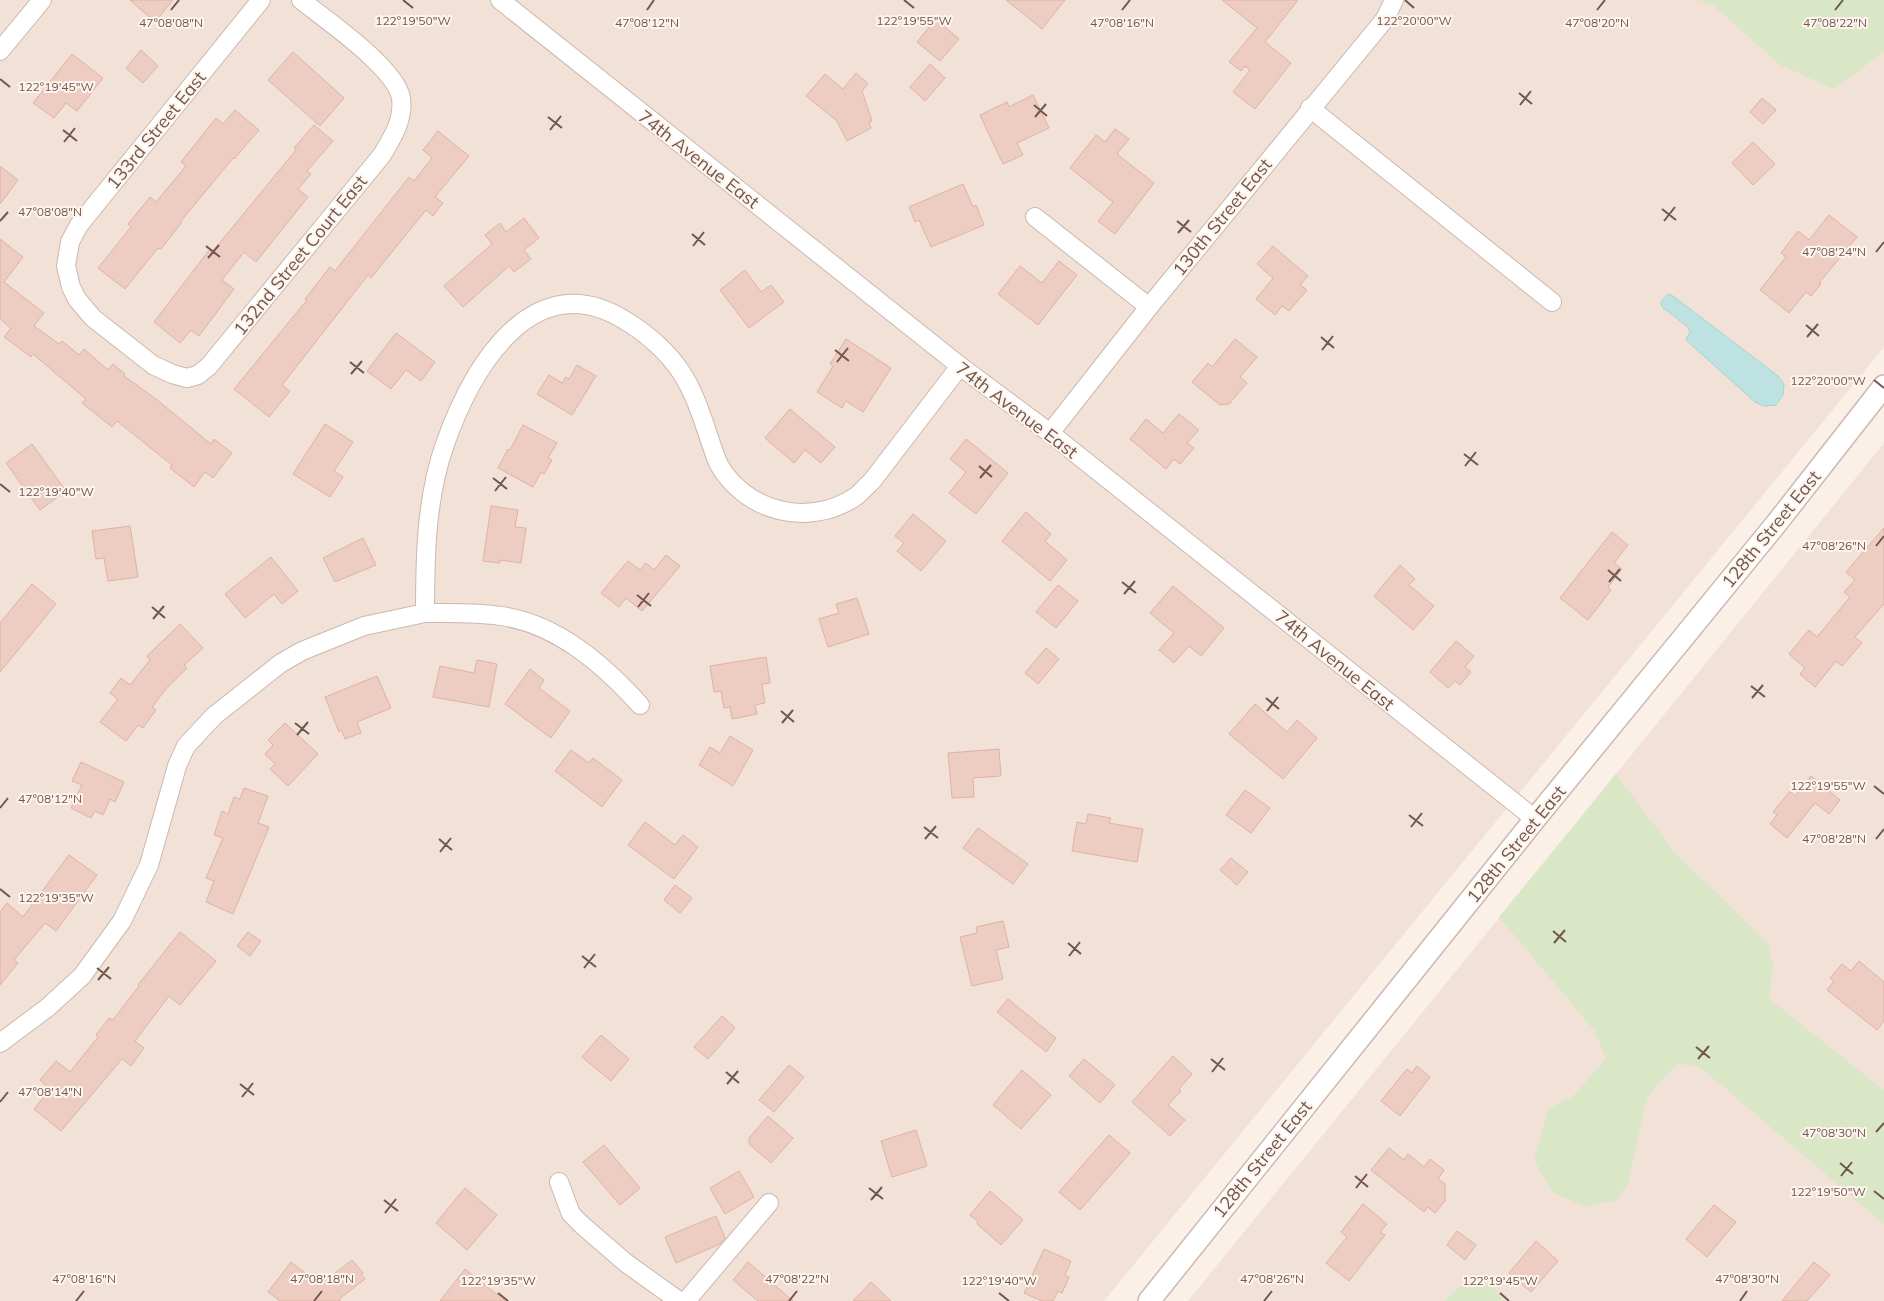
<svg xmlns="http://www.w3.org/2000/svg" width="1884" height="1301" font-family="Mulish,sans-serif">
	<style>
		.residential { fill: #f1e1d7 }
		.green { fill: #d9e7c7 }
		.water { fill: #bee2e2; stroke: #a5d3d3 }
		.building { fill: #edcdc2; stroke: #dfb2a4 }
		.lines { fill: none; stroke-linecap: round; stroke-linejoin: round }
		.minor-casing { stroke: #ccb8af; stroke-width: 20 }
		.tertiary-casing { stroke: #ccb8af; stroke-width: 24 }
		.minor { stroke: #fff; stroke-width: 18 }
		.tertiary { stroke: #fff; stroke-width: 21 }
		.ticks { fill: none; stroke: #72564e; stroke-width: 2 }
		.labels { text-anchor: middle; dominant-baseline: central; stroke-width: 4; stroke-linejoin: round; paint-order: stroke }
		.street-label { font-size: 18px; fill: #72564e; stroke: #fdf5ee }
		.ticks-label { font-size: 12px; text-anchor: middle; fill: #72564e; stroke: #fdf5ee; stroke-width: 4; stroke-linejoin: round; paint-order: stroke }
	</style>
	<rect width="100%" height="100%" fill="#faf0e8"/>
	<g class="residential">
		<path d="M0 0H1884V347L1104 1301H0Z"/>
		<path d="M1884 443V1301H1188L1616 774Z"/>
	</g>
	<g class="green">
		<path d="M1697 0H1884V52L1834 89 1780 65 1713 5Z"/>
		<path d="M1616 774 1675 853 1767 942 1773 964 1769 999 1884 1090V1224L1699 1066 1677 1064 1647 1097 1628 1184 1616 1200 1585 1207 1552 1192 1534 1160 1548 1110 1573 1096 1606 1059 1594 1030 1499 917Z"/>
		<path d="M1479 1281 1496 1290 1503 1301H1445L1459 1287Z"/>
	</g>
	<path class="water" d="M1668 294 1673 296 1778 376 1784 384 1783 395 1776 405 1764 406 1755 402 1686 340 1690 331 1688 327 1662 307 1661 302Z"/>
	<g class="building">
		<path d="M130 0H173L155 22Z"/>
		<path d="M1006 0H1065L1042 29Z"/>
		<path d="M1222 0H1298L1265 42 1291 63 1255 109 1233 92 1250 70 1245 66 1241 71 1229 62 1257 28Z"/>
		<path d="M936 19 959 39 940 61 917 42Z"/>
		<path d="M141 50 158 66 143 83 126 68Z"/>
		<path d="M293 52 344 98 320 126 268 80Z"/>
		<path d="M72 54 103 78 77 111 66 103 54 118 33 103Z"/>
		<path d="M930 64 945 78 925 101 910 87Z"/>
		<path d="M856 73 868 84 862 91 872 121 869 122 871 128 847 141 837 121 806 96 825 74 843 89Z"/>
		<path d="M1033 95 1049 128 1017 143 1023 155 1003 164 980 115 1007 102 1009 107Z"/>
		<path d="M1762 98 1776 110 1763 124 1750 112Z"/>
		<path d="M235 110 259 130 234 159 233 158 181 221 182 222 161 249 158 248 125 289 98 268 131 227 128 224 150 197 156 202 186 166 181 162 216 118 223 124Z"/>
		<path d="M314 125 333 141 307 171 311 174 298 189 308 197 256 262 244 252 222 280 234 289 199 336 191 330 180 343 154 322 210 249 213 251 296 150 294 148Z"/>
		<path d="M1115 129 1129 139 1117 154 1154 183 1115 234 1098 221 1113 202 1070 168 1096 135 1105 142Z"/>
		<path d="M438 131 469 156 435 197 443 203 433 216 426 210 371 278 368 275 282 385 290 391 269 417 234 389 307 300 305 299 330 267 335 271 409 177 414 181 432 158 423 150Z"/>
		<path d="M1753 142 1775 164 1753 185 1732 163Z"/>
		<path d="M0 166 18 180 0 204Z"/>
		<path d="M963 184 973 207 976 205 984 225 931 247 919 220 915 222 909 207Z"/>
		<path d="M1829 215 1857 237 1819 283 1821 284 1811 296 1806 292 1789 313 1760 290 1786 257 1781 253 1798 231 1809 240Z"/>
		<path d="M524 218 539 238 524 250 531 259 514 272 509 266 463 307 444 286 492 244 485 235 500 223 506 232Z"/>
		<path d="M0 239 23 257 4 282 44 313 34 326 59 344 62 341 79 355 84 349 108 370 113 364 125 374 124 376 156 399 211 444 214 439 232 453 213 478 205 472 194 487 170 468 172 465 117 421 112 427 82 403 86 399 33 354 31 357 4 337 11 328 0 319Z"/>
		<path d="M1273 246 1308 276 1300 285 1307 290 1289 311 1282 306 1275 315 1256 299 1273 278 1257 264Z"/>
		<path d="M1059 261 1077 275 1038 325 998 294 1020 266 1042 283Z"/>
		<path d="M745 270 761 292 771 285 784 302 749 328 720 290Z"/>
		<path d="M396 333 435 362 421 381 406 370 391 389 367 371Z"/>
		<path d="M846 339 891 368 863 412 846 401 842 408 817 392 833 366 830 364Z"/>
		<path d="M1235 339 1257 357 1240 377 1247 383 1229 404 1220 405 1192 382 1208 363 1212 367Z"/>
		<path d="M577 365 596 376 572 415 537 394 549 375 562 383 566 377 569 379Z"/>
		<path d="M790 409 835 447 821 463 805 450 794 463 765 438Z"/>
		<path d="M1179 414 1199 430 1187 443 1194 448 1180 464 1174 459 1166 469 1130 439 1146 419 1163 433Z"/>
		<path d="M325 424 353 442 334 471 343 477 330 497 293 474Z"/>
		<path d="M523 425 557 443 548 458 552 460 544 474 541 472 533 487 498 468 508 449 510 450Z"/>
		<path d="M966 439 1008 473 976 514 949 493 966 472 950 459Z"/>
		<path d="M32 444 66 491 40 510 6 463Z"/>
		<path d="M491 506 518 510 515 527 526 528 521 563 500 560V563L483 561Z"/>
		<path d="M1026 512 1051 534 1045 541 1067 560 1050 581 1002 541Z"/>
		<path d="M913 514 946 541 921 571 897 551 904 543 895 536Z"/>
		<path d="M130 526 138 577 108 581 104 558 96 559 92 531Z"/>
		<path d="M1884 528V604L1855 637 1862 643 1842 666 1836 661 1815 687 1800 674 1805 668 1789 654 1809 630 1817 637 1850 597 1844 592 1855 580 1846 572Z"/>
		<path d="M1612 532 1628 545 1614 563 1622 569 1608 587 1611 590 1588 620 1560 598Z"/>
		<path d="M363 538 376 565 335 582 323 558Z"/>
		<path d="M666 555 680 566 642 611 626 598 619 607 601 593 628 561 640 570 646 563 654 570Z"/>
		<path d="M271 557 298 591 282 604 274 594 245 618 225 594Z"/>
		<path d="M1400 565 1415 579 1409 585 1434 606 1413 630 1374 596Z"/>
		<path d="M32 584 56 604 0 672V623Z"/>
		<path d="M1058 585 1078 601 1056 628 1036 612Z"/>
		<path d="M1173 586 1224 628 1201 656 1189 646 1174 663 1159 650 1174 633 1150 613Z"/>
		<path d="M857 598 869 634 828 647 819 619 839 613 836 604Z"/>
		<path d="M180 624 203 648 184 665 187 668 166 689 152 707 156 710 143 728 138 725 126 741 100 722 118 699 110 693 121 678 130 685 150 660 147 656Z"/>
		<path d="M1456 641 1474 656 1465 667 1471 672 1460 685 1455 681 1448 688 1430 672Z"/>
		<path d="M1046 648 1059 659 1038 684 1025 673Z"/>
		<path d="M766 657 770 683 762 684 765 703 755 705 757 714 732 719 730 707 724 708 721 691 714 692 710 666Z"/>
		<path d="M477 660 497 664 489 707 433 697 440 666 474 673Z"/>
		<path d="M530 669 544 680 539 688 570 711 551 738 505 704Z"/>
		<path d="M377 676 391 708 357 722 361 733 345 739 341 729 339 732 325 697Z"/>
		<path d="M1255 704 1287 732 1297 720 1317 738 1283 779 1229 734Z"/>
		<path d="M285 723 318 754 288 786 270 769 275 764 265 754 273 745 268 740Z"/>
		<path d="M730 736 753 750 733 786 699 765 710 747 720 753Z"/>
		<path d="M999 749 1001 776 973 778 974 797 952 798 948 753Z"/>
		<path d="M571 750 589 763 593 758 622 780 602 807 555 771Z"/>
		<path d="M81 762 124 782 115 802 110 799 103 815 95 811 91 818 71 808 82 785 72 781Z"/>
		<path d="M1811 776 1840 800 1829 814 1815 803 1787 838 1770 824 1777 815 1773 812 1790 791 1795 796Z"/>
		<path d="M244 788 268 796 258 823 269 827 233 914 206 902 214 881 206 878 223 838 214 835 222 811 228 814 234 797 240 799Z"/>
		<path d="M1245 790 1270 808 1251 833 1226 815Z"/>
		<path d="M1088 814 1111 818 1109 823 1143 829 1137 862 1072 851 1077 822 1086 824Z"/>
		<path d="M645 822 675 845 683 835 698 847 674 879 628 845Z"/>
		<path d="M978 828 1028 864 1013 884 963 848Z"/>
		<path d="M69 855 97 875 56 931 45 923 14 960 18 963 0 985V912L7 903 23 917Z"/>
		<path d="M1231 858 1248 872 1237 885 1220 870Z"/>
		<path d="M675 885 692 898 680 913 664 900Z"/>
		<path d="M1003 921 1009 947 996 950 1003 979 972 986 960 937 977 933 976 927Z"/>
		<path d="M180 932 216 961 180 1005 169 996 135 1041 144 1048 131 1066 122 1059 61 1131 34 1109 50 1089 40 1080 56 1061 70 1072 98 1037 96 1035 109 1018 113 1020 139 986 138 985Z"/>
		<path d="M248 932 261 941 250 956 237 946Z"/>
		<path d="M1859 961 1884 982V1021L1877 1030 1827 990 1834 981 1830 978 1842 964 1851 971Z"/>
		<path d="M1008 999 1056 1038 1046 1052 997 1012Z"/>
		<path d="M722 1016 735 1028 708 1059 694 1047Z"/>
		<path d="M601 1035 629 1059 611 1081 582 1057Z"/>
		<path d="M1173 1056 1192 1074 1179 1089 1181 1091 1168 1105 1185 1120 1170 1136 1132 1102Z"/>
		<path d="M1084 1059 1115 1085 1100 1103 1069 1076Z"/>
		<path d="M789 1065 804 1077 774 1112 759 1100Z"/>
		<path d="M1417 1066 1430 1077 1400 1116 1381 1101 1407 1069 1412 1073Z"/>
		<path d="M1022 1070 1051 1095 1021 1129 993 1105Z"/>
		<path d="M768 1116 793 1138 771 1163 749 1144V1138Z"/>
		<path d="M916 1130 927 1166 892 1177 881 1141Z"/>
		<path d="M1109 1135 1130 1153 1080 1210 1059 1192Z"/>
		<path d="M604 1145 640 1188 620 1205 583 1162Z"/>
		<path d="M1389 1148 1404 1160 1408 1154 1424 1167 1430 1159 1444 1170 1438 1179 1445 1184V1201L1435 1213 1428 1207 1424 1212 1371 1170Z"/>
		<path d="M739 1171 754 1197 725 1214 710 1188Z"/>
		<path d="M465 1188 497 1215 467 1250 436 1223Z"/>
		<path d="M990 1191 1023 1220 1001 1245 977 1224 978 1222 970 1215Z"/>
		<path d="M1363 1204 1387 1224 1380 1232 1385 1235 1349 1281 1326 1263 1347 1237 1341 1232Z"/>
		<path d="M1714 1205 1736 1222 1707 1257 1686 1239Z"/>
		<path d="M716 1216 725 1238 720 1244 676 1263 665 1237Z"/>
		<path d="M1457 1231 1476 1245 1465 1260 1447 1245Z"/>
		<path d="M1536 1241 1558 1261 1531 1292 1509 1273Z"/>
		<path d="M1044 1249 1071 1261 1065 1275 1069 1277 1062 1293 1058 1291 1053 1301H1042L1024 1293Z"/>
		<path d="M352 1260 363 1273 361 1274 365 1279 339 1299 341 1301H280L268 1292 291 1262 320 1285Z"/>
		<path d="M748 1262 793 1301H758L733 1280Z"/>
		<path d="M1814 1262 1830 1275 1807 1301H1782Z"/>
		<path d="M465 1269 505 1301H440Z"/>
		<path d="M871 1282 891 1301H853Z"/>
	</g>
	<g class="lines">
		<defs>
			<g id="minor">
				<path d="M261 0 79 225 70 242 66 266 71 287 77 299 93 318 153 365 172 374 187 378 198 375 209 366 382 155C392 138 404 120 401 98 396 68 326 20 301 0"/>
				<path d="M500 0 960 366 1050 433 1535 819"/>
				<path d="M0 51 42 0"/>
				<path d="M1310 108 1552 302"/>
				<path d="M1035 217 1149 307"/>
				<path d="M1050 433 1149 307 1385 19 1394 0"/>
				<path d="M425 613C450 613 476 612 501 616 557 624 603 664 640 705"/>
				<path d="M0 1043 47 1008 82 976 122 921 149 865 177 766 186 746 214 716 281 663 302 651 364 626 425 613C425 556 426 498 445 444 472 368 533 262 626 321 646 333 668 352 681 372 698 397 707 435 718 463 745 512 808 528 855 497 861 493 866 486 872 481L960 366"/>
				<path d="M559 1182 571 1214 582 1225 626 1263 679 1301"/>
				<path d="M686 1301 769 1203"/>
			</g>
			<path id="tertiary" d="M1149 1301 1535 819 1776 524 1884 386"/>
		</defs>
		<use href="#minor" class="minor-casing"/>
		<use href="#tertiary" class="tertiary-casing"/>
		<use href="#minor" class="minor"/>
		<use href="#tertiary" class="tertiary"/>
	</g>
	<path class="ticks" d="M403 0 413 8M904 0 914 8M1405 0 1414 8M171 10 179 0M647 10 654 0M1122 10 1130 0M1597 10 1605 0M1835 10 1843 0M0 79 10 87M1519 93 1532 104M1034 105 1047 116M1520 105 1531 91M548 117 562 128M1035 117 1046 104M63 130 77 141M550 130 561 116M64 142 75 128M1662 209 1676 220M0 221 8 212M1177 221 1191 232M1664 221 1675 207M1178 233 1189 220M692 234 705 245M206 246 220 257M693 246 704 232M1876 252 1884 242M208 258 219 245M1806 325 1819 336M1321 337 1334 348M1807 337 1818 324M835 350 849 361M1322 350 1333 336M350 362 364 373M837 362 848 348M351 374 362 361M1874 380 1884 388M1464 454 1478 465M979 466 992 477M1465 466 1476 452M493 478 507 489M980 478 991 465M0 484 10 492M495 491 506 477M1876 546 1884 536M1608 570 1621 581M1122 582 1136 593M1609 582 1620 569M1124 594 1135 581M637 595 651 606M152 607 165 618M638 607 649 593M153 619 164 606M1751 686 1765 697M1266 698 1279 709M1752 698 1763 685M781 711 794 722M1267 711 1278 697M295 723 309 734M782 723 793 710M297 735 308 722M1874 786 1884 794M0 808 8 798M1409 815 1423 826M924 827 938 838M1411 827 1422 813M439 839 452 850M925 839 936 826M1876 839 1884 829M440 852 451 838M0 889 10 897M1553 931 1566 942M1068 943 1081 954M1554 943 1565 930M582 956 596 967M1069 956 1080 942M97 968 111 979M584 968 595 954M98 980 109 967M1696 1047 1710 1058M1211 1059 1225 1070M1698 1059 1709 1046M726 1072 739 1083M1212 1072 1223 1058M240 1084 254 1095M727 1084 738 1071M242 1097 253 1083M0 1102 8 1092M1876 1132 1884 1123M1840 1163 1853 1174M1355 1176 1368 1187M1841 1176 1852 1162M869 1188 883 1199M1356 1188 1367 1174M1874 1191 1884 1199M384 1200 398 1211M871 1200 882 1187M385 1213 396 1199M498 1293 508 1301M999 1293 1009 1301M1500 1293 1509 1301M76 1301 84 1291M314 1301 322 1291M789 1301 797 1291M1264 1301 1272 1291M1740 1301 1747 1291"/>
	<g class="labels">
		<g class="street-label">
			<text transform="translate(156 130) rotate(-51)">133rd Street East</text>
			<text transform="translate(699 159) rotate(38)">74th Avenue East</text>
			<text transform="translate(1222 217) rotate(-51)">130th Street East</text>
			<text transform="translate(300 255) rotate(-51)">132nd Street Court East</text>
			<text transform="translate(1017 410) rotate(37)">74th Avenue East</text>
			<text transform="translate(1771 529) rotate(-51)">128th Street East</text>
			<text transform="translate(1335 660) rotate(39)">74th Avenue East</text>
			<text transform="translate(1516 844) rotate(-51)">128th Street East</text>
			<text transform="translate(1262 1159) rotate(-51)">128th Street East</text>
		</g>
	</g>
	<g class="ticks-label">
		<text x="914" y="25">122°19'55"W</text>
		<text x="413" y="25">122°19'50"W</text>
		<text x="1414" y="25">122°20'00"W</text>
		<text x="647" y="27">47°08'12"N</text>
		<text x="1597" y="27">47°08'20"N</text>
		<text x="171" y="27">47°08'08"N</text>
		<text x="1122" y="27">47°08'16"N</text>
		<text x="1835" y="27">47°08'22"N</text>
		<text x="56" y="91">122°19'45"W</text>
		<text x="50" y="216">47°08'08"N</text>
		<text x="1834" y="256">47°08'24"N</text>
		<text x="1828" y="385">122°20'00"W</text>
		<text x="56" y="496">122°19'40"W</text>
		<text x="1834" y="550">47°08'26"N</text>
		<text x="1828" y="790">122°19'55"W</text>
		<text x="50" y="803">47°08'12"N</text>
		<text x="1834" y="843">47°08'28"N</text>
		<text x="56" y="902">122°19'35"W</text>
		<text x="50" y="1096">47°08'14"N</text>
		<text x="1834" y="1137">47°08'30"N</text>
		<text x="1828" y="1196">122°19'50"W</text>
		<text x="84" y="1283">47°08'16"N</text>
		<text x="322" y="1283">47°08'18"N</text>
		<text x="797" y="1283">47°08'22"N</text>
		<text x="1272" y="1283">47°08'26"N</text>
		<text x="1747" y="1283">47°08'30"N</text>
		<text x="498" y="1285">122°19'35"W</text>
		<text x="999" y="1285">122°19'40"W</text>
		<text x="1500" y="1285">122°19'45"W</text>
	</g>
</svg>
